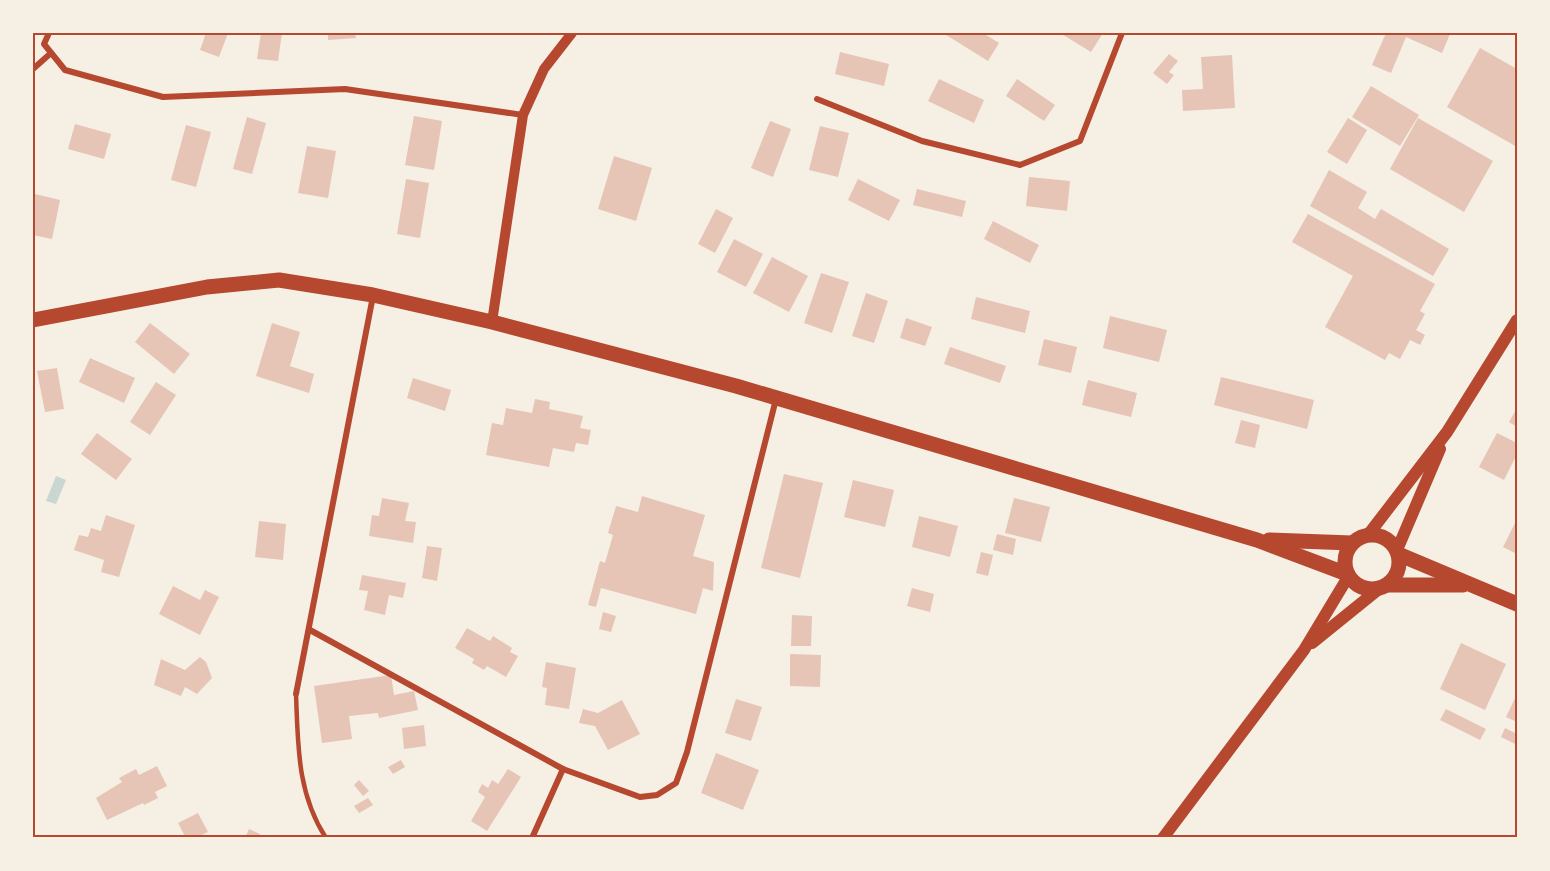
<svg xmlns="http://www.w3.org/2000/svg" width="1550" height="871" font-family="'DejaVu Sans',sans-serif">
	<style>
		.water { fill: #c9d6d2 }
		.building { fill: #e6c5b7 }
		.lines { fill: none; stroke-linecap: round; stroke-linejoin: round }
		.service { stroke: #b5482f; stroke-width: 4.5 }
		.minor { stroke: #b5482f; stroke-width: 6 }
		.tertiary { stroke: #b5482f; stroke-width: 10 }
		.secondary { stroke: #b5482f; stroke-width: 12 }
		.trunk { stroke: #b5482f; stroke-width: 15 }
		.neatline { fill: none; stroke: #b5482f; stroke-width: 2 }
	</style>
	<rect width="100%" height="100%" fill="#f6efe4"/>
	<path class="water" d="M56 476 66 480 56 504 46 501Z"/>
	<g class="building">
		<path d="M206 33H228L219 57 200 50Z"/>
		<path d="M261 33H282L278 61 257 59Z"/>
		<path d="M328 33H355L356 38 328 40Z"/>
		<path d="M943 33H983L999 43 988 61Z"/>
		<path d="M1060 33H1103L1091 52Z"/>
		<path d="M1386 33H1448L1450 34 1442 53 1406 37 1391 73 1372 65Z"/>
		<path d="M1480 48 1517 69V147L1447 107Z"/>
		<path d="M840 52 889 64 884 86 835 74Z"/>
		<path d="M1169 54 1178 61 1169 72 1174 75 1167 84 1153 73Z"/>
		<path d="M1232 55 1235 108 1183 111 1182 90 1203 89 1201 57Z"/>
		<path d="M939 79 984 100 974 123 928 101Z"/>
		<path d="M1017 79 1055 105 1044 121 1006 96Z"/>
		<path d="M1371 86 1419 115 1400 146 1352 117Z"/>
		<path d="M414 116 442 121 434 170 405 165Z"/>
		<path d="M247 117 266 123 252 174 233 169Z"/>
		<path d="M1348 118 1367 130 1347 164 1327 152Z"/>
		<path d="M1418 118 1493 161 1464 212 1390 169Z"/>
		<path d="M770 121 791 129 773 177 751 168Z"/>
		<path d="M75 124 111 134 104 159 68 149Z"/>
		<path d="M186 125 211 132 196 187 171 180Z"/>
		<path d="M820 126 849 133 838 177 809 170Z"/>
		<path d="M307 146 336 151 328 198 298 193Z"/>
		<path d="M614 156 652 168 636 221 598 209Z"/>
		<path d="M1329 170 1367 192 1358 208 1375 219 1381 209 1449 249 1433 276 1310 206Z"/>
		<path d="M1029 177 1070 181 1067 211 1026 206Z"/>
		<path d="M406 179 429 183 420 238 397 234Z"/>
		<path d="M858 179 900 200 889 221 848 200Z"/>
		<path d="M917 189 966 201 962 217 913 205Z"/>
		<path d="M35 194 60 200 52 239 33 235Z"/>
		<path d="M716 209 733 218 715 253 698 244Z"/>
		<path d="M1308 214 1435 284 1420 311 1425 314 1416 330 1425 335 1420 345 1410 340 1400 359 1389 353 1385 360 1325 327 1353 276 1292 242Z"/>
		<path d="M993 221 1039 245 1030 263 984 239Z"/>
		<path d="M734 239 763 254 746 287 717 272Z"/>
		<path d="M772 257 808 276 789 312 753 293Z"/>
		<path d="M821 273 849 282 832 333 804 323Z"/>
		<path d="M866 293 888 301 874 343 852 336Z"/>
		<path d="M976 297 1030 311 1025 333 971 319Z"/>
		<path d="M1110 316 1167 330 1159 362 1103 348Z"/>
		<path d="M906 318 932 327 925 346 900 338Z"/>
		<path d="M150 323 190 354 174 374 135 342Z"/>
		<path d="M272 323 300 332 290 366 314 374 309 393 256 376Z"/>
		<path d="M1044 339 1077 347 1071 373 1038 365Z"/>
		<path d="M950 347 1006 366 1000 383 944 364Z"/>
		<path d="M90 358 135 378 124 403 79 382Z"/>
		<path d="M57 368 64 409 45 412 37 371Z"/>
		<path d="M1221 377 1314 400 1307 429 1214 405Z"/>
		<path d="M413 378 451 390 445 411 407 398Z"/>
		<path d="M1088 380 1137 393 1131 417 1082 405Z"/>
		<path d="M156 382 176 395 150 435 130 422Z"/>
		<path d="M535 399 550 402 549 409 583 416 580 428 591 430 588 445 576 443 574 452 553 448 549 467 486 455 492 423 503 425 506 408 532 413Z"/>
		<path d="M1517 408V427L1509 422Z"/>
		<path d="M1241 420 1260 425 1255 448 1235 443Z"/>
		<path d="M97 433 132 459 116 480 81 454Z"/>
		<path d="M1497 433 1517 443V454L1504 480 1479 467Z"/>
		<path d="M784 474 823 483 800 578 761 568Z"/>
		<path d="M853 480 894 490 885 527 844 517Z"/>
		<path d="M642 496 705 515 693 556 714 562 713 591 703 588 696 614 601 588 596 607 588 605 600 561 605 563 613 535 608 533 616 506 638 512Z"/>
		<path d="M382 498 409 503 405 521 416 522 413 543 369 536 372 515 379 516Z"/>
		<path d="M1014 498 1050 507 1041 542 1005 533Z"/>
		<path d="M106 515 135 525 119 577 101 572 104 560 74 550 79 535 88 537 91 528 101 531Z"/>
		<path d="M919 516 958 526 950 557 912 547Z"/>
		<path d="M1517 519V554L1503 547Z"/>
		<path d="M259 521 286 524 283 560 255 557Z"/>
		<path d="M997 534 1016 539 1013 555 993 550Z"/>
		<path d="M427 546 442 548 437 581 422 578Z"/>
		<path d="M981 552 993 555 988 576 976 573Z"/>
		<path d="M362 575 406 583 403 598 389 595 385 615 364 610 368 591 359 590Z"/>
		<path d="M173 586 200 600 205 590 219 597 200 635 159 614Z"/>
		<path d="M912 588 934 594 930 612 907 606Z"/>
		<path d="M603 612 616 616 611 632 599 629Z"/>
		<path d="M792 615 812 616 811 646H791Z"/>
		<path d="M467 628 490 641 493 636 512 648 510 652 518 656 506 677 487 666 484 670 472 663 474 659 455 648Z"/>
		<path d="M1461 643 1506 664 1485 710 1440 689Z"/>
		<path d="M790 654 821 655 820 687 790 686Z"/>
		<path d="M200 657 206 662 212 678 197 694 185 687 181 696 154 685 161 659 185 670Z"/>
		<path d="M546 662 576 668 569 709 545 705 547 688 542 687Z"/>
		<path d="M391 675 394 695 414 691 418 710 379 718 378 713 349 716 352 739 322 743 314 686Z"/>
		<path d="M1517 694V722L1506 717Z"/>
		<path d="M736 699 762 707 751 741 725 733Z"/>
		<path d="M622 700 640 734 608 750 595 726 579 723 583 709 598 713Z"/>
		<path d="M1446 709 1486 729 1480 740 1440 720Z"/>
		<path d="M424 725 426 746 404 749 402 728Z"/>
		<path d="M1505 728 1517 734V745L1501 737Z"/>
		<path d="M716 753 759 770 743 810 701 793Z"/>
		<path d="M401 760 405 767 393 774 388 767Z"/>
		<path d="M157 766 167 786 155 792 158 798 144 805 143 803 107 820 96 798 122 782 119 778 136 769 139 775Z"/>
		<path d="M508 769 521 777 487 831 471 821 485 797 478 792 482 784 488 788 492 780 498 784Z"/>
		<path d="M359 780 369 791 363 796 354 785Z"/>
		<path d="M368 798 373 805 359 813 354 806Z"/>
		<path d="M198 813 208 832 195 838H186L178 823Z"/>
		<path d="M249 829 260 834 258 838H245Z"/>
	</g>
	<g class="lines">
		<path class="service" d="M296 694C298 745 297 793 326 838"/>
		<g class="minor">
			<path d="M49 33 44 44 65 70 163 97 345 89 523 115"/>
			<path d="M33 69 51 53"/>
			<path d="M817 99 922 141 1020 165 1080 141 1122 33"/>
			<path d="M310 630 563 769 640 797 657 795 676 783 687 752 776 399"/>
			<path d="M296 694 373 296"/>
			<path d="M532 838 563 769"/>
		</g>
		<path class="tertiary" d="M492 322 523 115 544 69 572 33"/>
		<g class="secondary">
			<path d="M1368 535 1447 432 1517 320"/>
			<path d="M1397 550 1440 449"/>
			<path d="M1312 643 1380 588"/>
			<path d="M1163 838 1304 650 1348 577"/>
		</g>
		<g class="trunk">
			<path d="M33 320 207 287 279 280 373 295 492 322 736 386 1257 540 1347 574"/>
			<circle cx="1372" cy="562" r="27"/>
			<path d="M1269 540 1352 543"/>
			<path d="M1398 554 1517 604"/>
			<path d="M1387 585H1463"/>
		</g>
	</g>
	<rect width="1550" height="871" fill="none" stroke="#f6efe4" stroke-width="69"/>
	<rect x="34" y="34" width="1482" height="802" class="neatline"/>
</svg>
